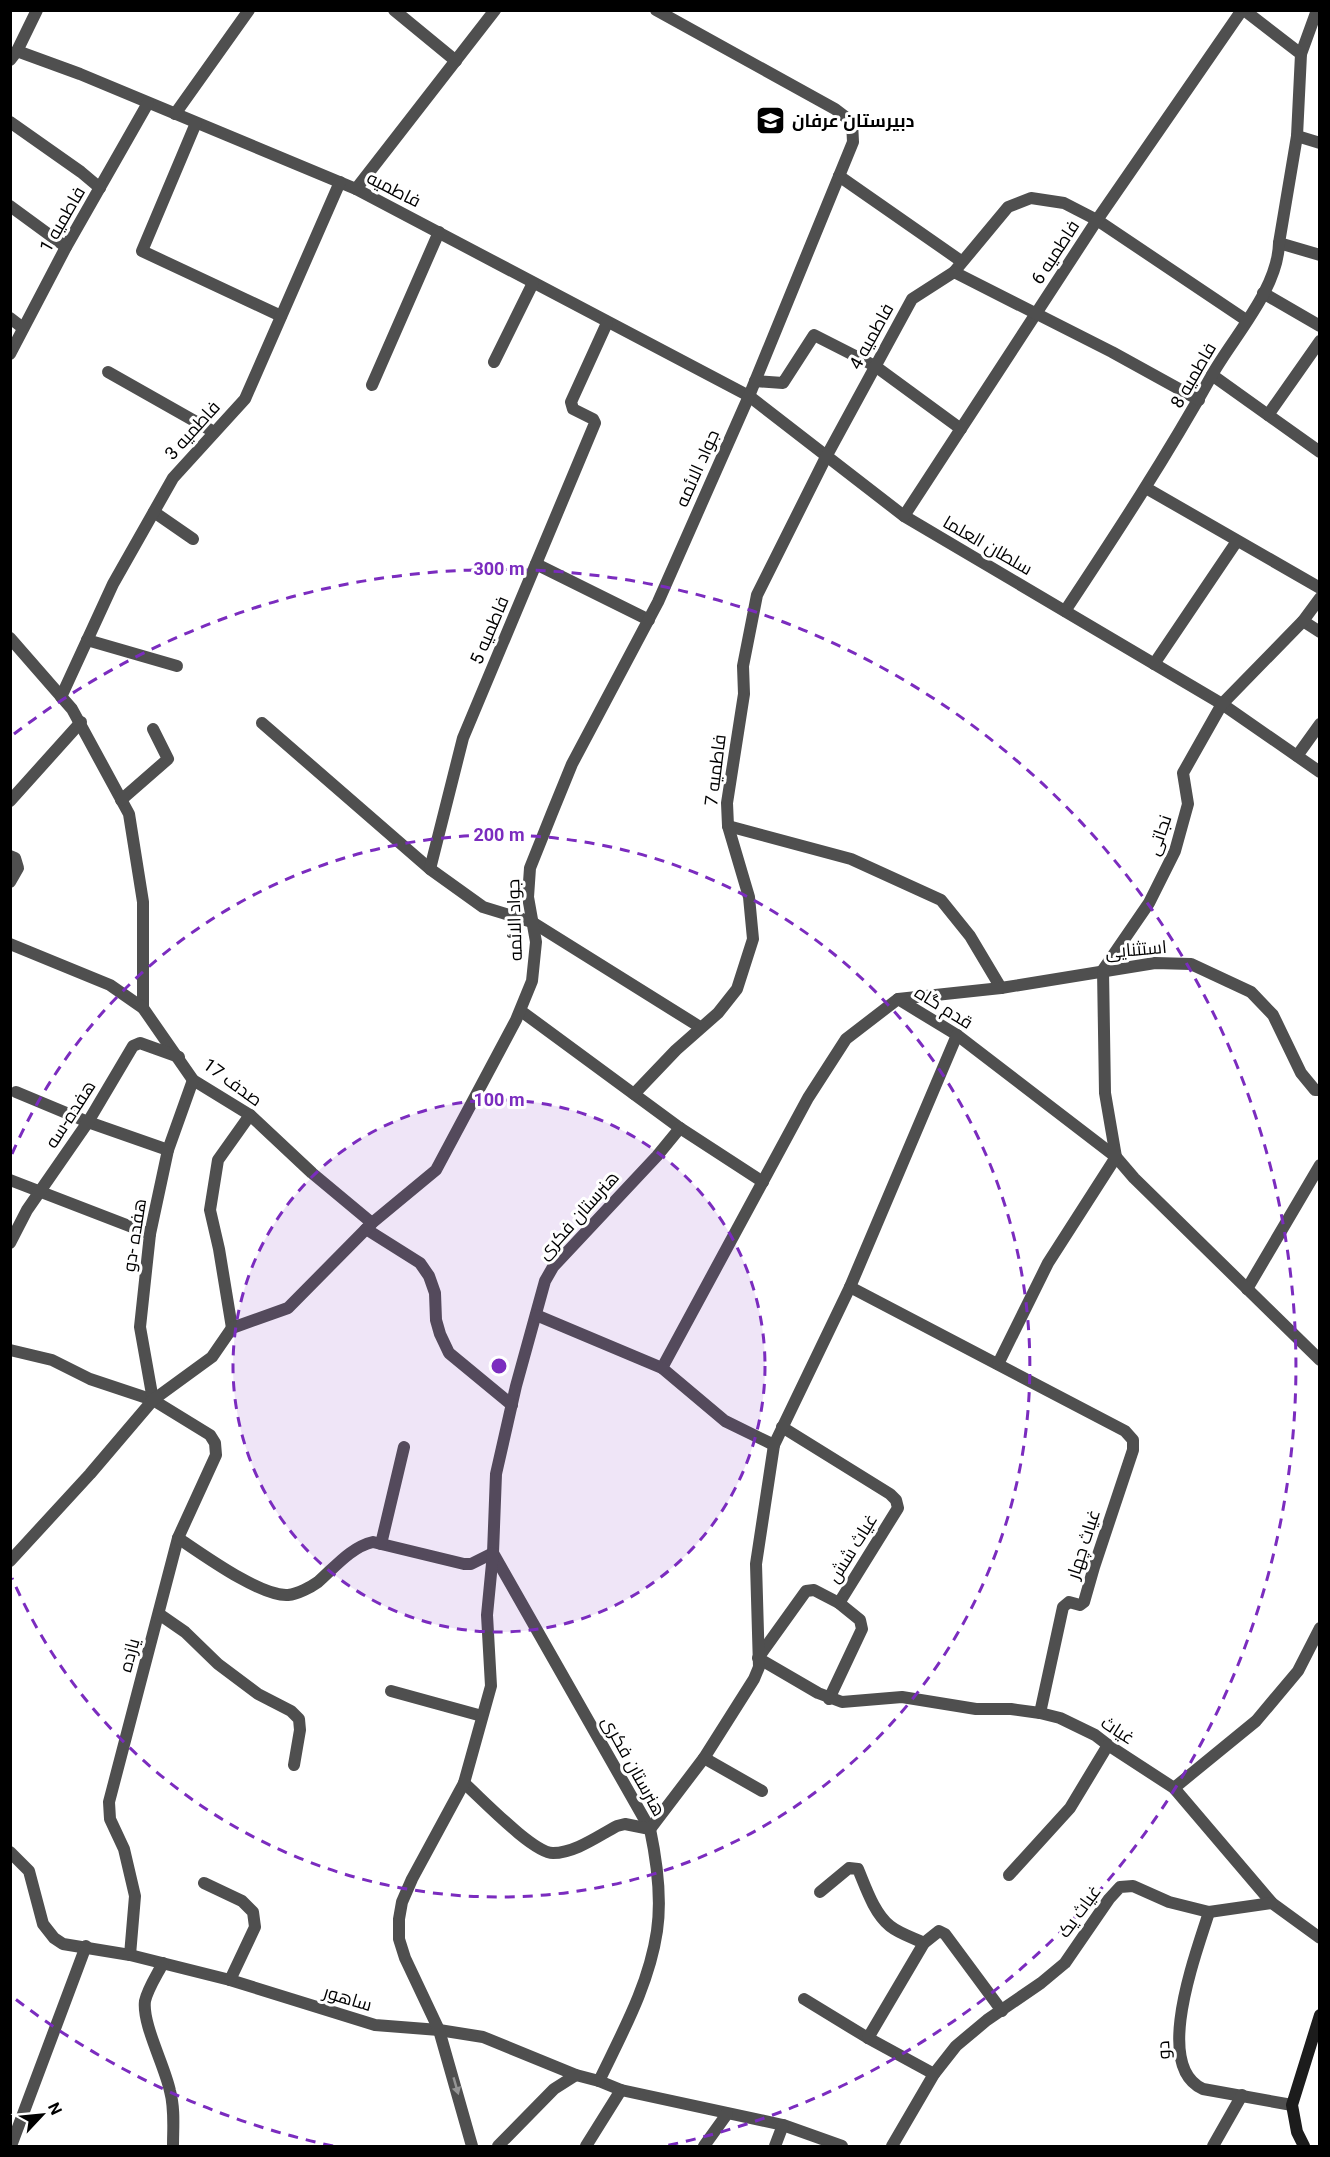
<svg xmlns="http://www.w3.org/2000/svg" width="1330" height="2157" font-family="Roboto,Cairo,sans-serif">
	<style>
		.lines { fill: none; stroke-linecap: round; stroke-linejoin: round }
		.street { stroke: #4f4f4f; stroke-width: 12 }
		.secondary { stroke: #1c1c1c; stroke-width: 12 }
		.oneway { fill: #959595 }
		.ring { fill: none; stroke: #7b2cbf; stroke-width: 3; stroke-dasharray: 10 8 }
		.labels { text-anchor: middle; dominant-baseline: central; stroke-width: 6; stroke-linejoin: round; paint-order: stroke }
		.poi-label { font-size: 18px; font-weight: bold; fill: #000; stroke: #fff; text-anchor: start }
		.street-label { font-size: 18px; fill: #000; stroke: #fff }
		.centre { fill: #7b2cbf; stroke: #fff; stroke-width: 3 }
		.ring-label { font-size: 18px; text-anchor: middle; font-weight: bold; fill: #7b2cbf; stroke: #fff; stroke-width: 6; stroke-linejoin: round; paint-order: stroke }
	</style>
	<rect width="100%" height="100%" fill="#fff"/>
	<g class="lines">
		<g class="street">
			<path d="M394 10 456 61"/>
			<path d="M17 51 37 10"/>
			<path d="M1301 54 1317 10"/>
			<path d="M10 60 17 51 80 74 356 189 749 396 904 516 1222 704 1320 772"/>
			<path d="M175 114 249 10"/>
			<path d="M10 122 81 172 100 188"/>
			<path d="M196 123 142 251 281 316"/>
			<path d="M1297 136 1320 143"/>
			<path d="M839 176 961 261"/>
			<path d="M356 189 495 10"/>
			<path d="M10 206 66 247"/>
			<path d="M1279 243 1320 255"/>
			<path d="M954 272 1008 207 1031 198 1064 203 1097 220 1246 320"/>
			<path d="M1263 293 1320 326"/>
			<path d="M10 318 23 328"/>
			<path d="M10 354 66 247 148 103"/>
			<path d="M494 362 533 283"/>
			<path d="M108 372 214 432"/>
			<path d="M1212 375 1320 452"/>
			<path d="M755 381 783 383 814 335 875 366 961 429"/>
			<path d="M372 385 439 232"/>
			<path d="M1268 415 1320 341"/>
			<path d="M1146 488 1320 588"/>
			<path d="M154 512 193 539"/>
			<path d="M904 516 1097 220 1242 10"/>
			<path d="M536 564 649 620"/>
			<path d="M1065 611C1116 534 1167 456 1212 375 1234 336 1278 289 1279 243L1297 136 1301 54 1244 10"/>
			<path d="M1303 621 1320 632"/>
			<path d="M10 638 72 709 129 814 143 902V1008"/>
			<path d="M87 640 177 666"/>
			<path d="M1154 664 1237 541"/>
			<path d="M61 697 113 584 173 478 245 399 340 182"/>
			<path d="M262 723 430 869 483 907 532 922 700 1027"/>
			<path d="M1297 756 1320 724"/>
			<path d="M121 800 168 759 153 729"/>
			<path d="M10 801 81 722"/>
			<path d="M728 826 851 859 941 900 970 936 1001 988"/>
			<path d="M10 856 15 858 18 868 10 882"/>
			<path d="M430 869 463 738 595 423 593 419 573 409 571 402 607 323"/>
			<path d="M10 944 110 985 143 1008 193 1080 250 1115 312 1173 372 1223"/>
			<path d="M898 999 1001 988 1155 963 1191 964 1251 992 1273 1015 1301 1073 1315 1090H1320"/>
			<path d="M521 1011 680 1128 763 1182"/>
			<path d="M16 1092 88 1122 168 1150"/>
			<path d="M634 1094 676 1050 718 1013 737 989 753 939 749 897 728 826 727 803 744 694 743 666 757 595 826 457 912 299 954 272 1112 352 1199 400"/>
			<path d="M680 1128 657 1156 553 1267 545 1281 516 1386 496 1474 493 1553 650 1829C657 1862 662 1897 657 1931 649 1985 622 2033 599 2081L621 2090 783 2125 842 2146"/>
			<path d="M10 1180 150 1234"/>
			<path d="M366 1229 420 1263 429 1276 435 1293 436 1320 440 1334 449 1353 512 1405"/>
			<path d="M10 1243 27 1210 88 1122 133 1046 140 1043 179 1057"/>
			<path d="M850 1287 1125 1431 1133 1440V1450L1094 1567 1084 1602 1080 1605 1069 1602 1063 1607 1040 1713"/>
			<path d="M1247 1289 1320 1165"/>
			<path d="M536 1315 662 1368 808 1098 846 1039 898 999 957 1035 1116 1157 1134 1178 1320 1360"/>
			<path d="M232 1328 219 1249 210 1210 218 1160 250 1115"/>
			<path d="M10 1350 52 1360 90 1379 153 1400 210 1435 215 1443 216 1455 178 1538 109 1802 110 1819 124 1849 135 1896 130 1955"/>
			<path d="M998 1364 1048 1263 1116 1157 1105 1093 1103 970 1149 903 1175 851 1188 804 1183 773 1222 704 1303 621 1320 598"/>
			<path d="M662 1368 725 1421 774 1445"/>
			<path d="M153 1400 140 1327 150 1234 168 1150 193 1080"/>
			<path d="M782 1427 890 1494 896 1500 898 1508 839 1603 860 1620 862 1629 829 1699"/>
			<path d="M178 1538C202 1554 261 1597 288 1595 298 1594 311 1587 318 1582 335 1567 351 1547 373 1542L464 1564H471L493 1553"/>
			<path d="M381 1544 404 1447"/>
			<path d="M10 1561 90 1474 153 1400 212 1357 232 1328 288 1308 372 1223 436 1170 516 1020 532 981 536 942 528 897 530 868 552 813 572 764 658 602 749 396 853 142 852 122 835 109 656 10"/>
			<path d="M839 1603 814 1590 806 1591 758 1658 818 1693 842 1702 902 1697 976 1709H1011L1040 1713 1060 1718 1095 1735 1108 1745 1174 1788 1272 1903 1320 1938"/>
			<path d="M159 1614 185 1632 218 1664 258 1694 291 1711 299 1719 300 1730 294 1765"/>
			<path d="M391 1691 482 1716"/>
			<path d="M704 1758 762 1791"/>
			<path d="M464 1783C481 1798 533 1853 553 1853 575 1853 598 1836 617 1826L625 1824 650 1829 704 1758 754 1679 759 1667 756 1564 774 1445 850 1287 957 1035"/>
			<path d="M1174 1788 1256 1721 1298 1671 1320 1628"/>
			<path d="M10 1852 29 1871 43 1924 54 1938 63 1944 130 1955 230 1980 375 2025 439 2030 483 2037 576 2075 599 2081"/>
			<path d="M1009 1875 1070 1808 1108 1745"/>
			<path d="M204 1883 242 1901 253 1912 255 1927 230 1980"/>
			<path d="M820 1892 849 1868 858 1869C866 1888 874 1913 890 1926 900 1934 914 1938 924 1943"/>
			<path d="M1209 1912C1197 1952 1152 2066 1203 2089L1292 2105"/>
			<path d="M163 1963C157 1975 148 1988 145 2001 142 2024 165 2066 170 2091 175 2109 173 2128 173 2146"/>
			<path d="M804 1999 868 2038 934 2074"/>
			<path d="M868 2038 924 1943 939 1931 945 1934 1002 2011"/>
			<path d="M11 2146 86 1946"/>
			<path d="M472 2146 439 2030 405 1958 399 1939V1919L402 1902 412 1879 464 1783 491 1686 487 1615 493 1553"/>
			<path d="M498 2146 554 2089 576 2075"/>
			<path d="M586 2146 621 2090"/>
			<path d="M704 2146 727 2114"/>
			<path d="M775 2146 783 2125"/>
			<path d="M892 2146 934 2074 956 2046 987 2020 1041 1983 1065 1963 1109 1899 1120 1887 1133 1886 1169 1902 1209 1912 1272 1903"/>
			<path d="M1213 2146 1242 2095"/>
		</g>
		<path class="secondary" d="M1304 2146 1297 2132 1292 2105 1320 2015"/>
	</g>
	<defs><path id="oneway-solid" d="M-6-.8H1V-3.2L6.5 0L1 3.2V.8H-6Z" transform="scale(1.5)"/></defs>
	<use class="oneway" href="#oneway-solid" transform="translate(456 2086) rotate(74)"/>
	<circle cx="499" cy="1366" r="266" fill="#7b2cbf" fill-opacity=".12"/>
	<g class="ring">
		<circle cx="499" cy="1366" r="266"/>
		<path d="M12 1154A531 531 0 1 1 12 1578"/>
		<path d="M333 2146A797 797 0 0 1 14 1998M14 734A797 797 0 1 1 665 2146"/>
	</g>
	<defs>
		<symbol id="school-square" viewBox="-11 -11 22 22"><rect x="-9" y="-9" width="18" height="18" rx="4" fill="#000" stroke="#fff"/><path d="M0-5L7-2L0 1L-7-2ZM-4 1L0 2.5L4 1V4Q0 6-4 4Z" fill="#fff"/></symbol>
	</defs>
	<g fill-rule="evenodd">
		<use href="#school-square" x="754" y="104" width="33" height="33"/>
	</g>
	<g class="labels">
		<g class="poi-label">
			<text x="792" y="120">دبیرستان عرفان</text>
		</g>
		<g class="street-label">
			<text transform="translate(394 189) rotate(27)">فاطمیه</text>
			<text transform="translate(62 219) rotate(-60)">فاطمیه 1</text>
			<text transform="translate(1055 252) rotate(-57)">فاطمیه 6</text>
			<text transform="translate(871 336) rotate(-61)">فاطمیه 4</text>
			<text transform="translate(1193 375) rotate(-60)">فاطمیه 8</text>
			<text transform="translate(192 430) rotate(-48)">فاطمیه 3</text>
			<text transform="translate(697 468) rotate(-66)">جواد الائمه</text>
			<text transform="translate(988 545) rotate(30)">سلطان العلما</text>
			<text transform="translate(489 630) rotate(-67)">فاطمیه 5</text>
			<text transform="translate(715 770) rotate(-83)">فاطمیه 7</text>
			<text transform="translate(1159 835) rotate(-71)">نجاتی</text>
			<text transform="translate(514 920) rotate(-92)">جواد الائمه</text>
			<text transform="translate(1136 949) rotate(-5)">استثنایی</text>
			<text transform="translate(944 1007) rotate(32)">قدم گاه</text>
			<text transform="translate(233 1082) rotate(36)">صدف 17</text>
			<text transform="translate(70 1114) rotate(-57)">هفده-سه</text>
			<text transform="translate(578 1215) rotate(-48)">هنرستان فکری</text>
			<text transform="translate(134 1235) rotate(-81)">هفده -دو</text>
			<text transform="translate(1083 1544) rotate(-72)">غیاث چهار</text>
			<text transform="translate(852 1548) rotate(-58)">غیاث شش</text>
			<text transform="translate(129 1655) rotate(-75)">یازده</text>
			<text transform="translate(1118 1730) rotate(33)">غیاث</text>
			<text transform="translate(634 1766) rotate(61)">هنرستان فکری</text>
			<text transform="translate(1079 1911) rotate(-54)">غیاث یک</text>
			<text transform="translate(348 1998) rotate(17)">ساهور</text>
			<text transform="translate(1163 2050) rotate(-93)">دو</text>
		</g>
	</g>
	<circle cx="499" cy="1366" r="9" class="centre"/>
	<g class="ring-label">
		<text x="499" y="575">300 m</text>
		<text x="499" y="841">200 m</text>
		<text x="499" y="1106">100 m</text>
	</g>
	<rect width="1330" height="2157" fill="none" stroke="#000000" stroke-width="24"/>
	<g transform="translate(42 2115) rotate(64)" stroke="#ffffff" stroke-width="4.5" paint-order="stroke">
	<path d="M0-4.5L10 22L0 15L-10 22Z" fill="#000000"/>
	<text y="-9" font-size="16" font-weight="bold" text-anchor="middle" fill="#000000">N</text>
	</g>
</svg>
